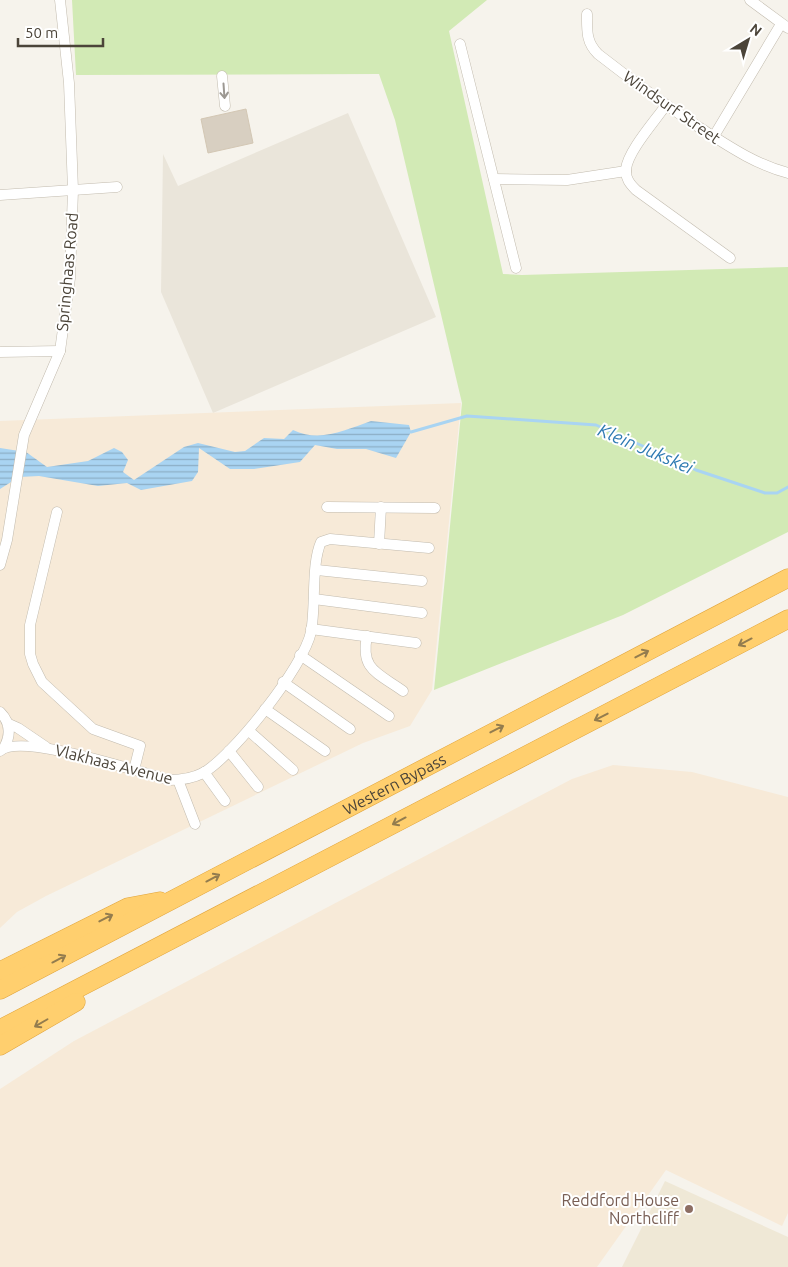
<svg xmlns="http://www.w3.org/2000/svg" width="788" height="1267" font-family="Ubuntu,sans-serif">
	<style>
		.residential { fill: #eae5da }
		.commercial { fill: #f7ead8 }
		.education { fill: #efe8d6 }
		.green { fill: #d2eab5 }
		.water { fill: url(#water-rules) }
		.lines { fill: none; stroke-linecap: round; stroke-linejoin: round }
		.stream { stroke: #a9d4f2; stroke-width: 3 }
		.building { fill: #d8cfc1; stroke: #d3c7b4 }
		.minor-casing { stroke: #c2bbae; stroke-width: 11 }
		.motorway-casing { stroke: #e0a43c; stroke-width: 19 }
		.minor { stroke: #fff; stroke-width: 10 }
		.motorway { stroke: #ffcf6e; stroke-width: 18 }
		.oneway { stroke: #9c9892 }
		.oneway2 { stroke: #937c4e }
		.education-dot { fill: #8d6e63; stroke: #fff; stroke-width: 2 }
		.labels { text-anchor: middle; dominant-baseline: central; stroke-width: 4; stroke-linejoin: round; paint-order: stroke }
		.street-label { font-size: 16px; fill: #4b4439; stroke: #fff }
		.education-label { font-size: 16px; fill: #785e54; stroke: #fff; text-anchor: end }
		.water-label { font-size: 18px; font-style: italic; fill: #2e7ab2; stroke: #fff }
	</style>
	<defs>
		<pattern id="water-rules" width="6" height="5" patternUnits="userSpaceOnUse" patternTransform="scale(1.25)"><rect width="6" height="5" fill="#a9d4f2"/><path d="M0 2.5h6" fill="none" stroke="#8caec5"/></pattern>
	</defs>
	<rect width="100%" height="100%" fill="#f6f3ec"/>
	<path class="residential" d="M348 113 436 317 213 413 161 292 163 154 178 186Z"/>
	<g class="commercial">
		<path d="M461 403 432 690 410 726 363 743 46 896 17 912 0 928V421Z"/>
		<path d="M613 765 692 772 788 797V1213L782 1226 666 1170 597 1267H0V1089L74 1041 326 908 572 779Z"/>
	</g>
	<path class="education" d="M665 1181 788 1237V1267H622Z"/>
	<path class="green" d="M72 0H487L449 31 503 274 522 275 788 267V532L623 615 434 690 462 403 395 120 379 74 76 75Z"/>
	<path class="water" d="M371 421 409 425 411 432 396 458 366 449H337L315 445 300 462 254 469H230L199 448 198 472 192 481 141 490 127 483 98 486 39 476 19 477 0 489V448L26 452 47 467 88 461 114 448 122 452 128 460 123 472 134 480 184 447 198 443 235 452 245 451 264 438 284 439 293 430C320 443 345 430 371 421Z"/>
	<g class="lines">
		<path class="stream" d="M411 432 467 416 596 425 696 470 765 493H777L788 487"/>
	</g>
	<path class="building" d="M246 109 253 143 208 153 201 119Z"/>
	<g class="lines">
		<defs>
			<g id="minor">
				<path d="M750 0 788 28"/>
				<path d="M587 14C587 31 586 42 598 54 630 79 663 103 697 126 727 145 754 164 788 173"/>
				<path d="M460 44 516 268"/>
				<path d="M222 76 225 106"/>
				<path d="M666 105C655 121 628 151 626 169 625 178 630 184 636 190L730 258"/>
				<path d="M714 136 781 24"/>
				<path d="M494 179 567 180 626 171"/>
				<path d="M0 195 117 187"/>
				<path d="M0 352 60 351"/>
				<path d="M327 507 435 508"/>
				<path d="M57 512 30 625V654L33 664 42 682 93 729 140 746 134 770"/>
				<path d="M379 544 381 507"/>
				<path d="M0 565 7 540 24 435 60 351 70 278 73 190 69 83 60 0"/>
				<path d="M317 570 422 581"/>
				<path d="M314 599 422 613"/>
				<path d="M311 629 416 643"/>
				<path d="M367 636C360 670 378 673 403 691"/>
				<path d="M300 655 389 716"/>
				<path d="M283 682 350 729"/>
				<path d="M265 709 325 751"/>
				<path d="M0 712C11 723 11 735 4 748"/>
				<path d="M9 724 18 728 46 747"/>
				<path d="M249 731 293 770"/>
				<path d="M0 751C21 732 141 773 170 780 182 780 193 778 203 773 233 756 304 666 311 632 316 607 311 564 321 542L330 539 429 548"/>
				<path d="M229 751 258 787"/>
				<path d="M204 772 225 801"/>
				<path d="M178 780 195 824"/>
			</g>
			<g id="motorway">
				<path d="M0 971 128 907 160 901"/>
				<path id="s1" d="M0 990 788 578"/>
				<path d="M0 1029 788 619"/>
				<path d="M0 1046 76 1002"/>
			</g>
		</defs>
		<use href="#minor" class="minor-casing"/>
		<use href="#motorway" class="motorway-casing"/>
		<use href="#minor" class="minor"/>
		<use href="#motorway" class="motorway"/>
	</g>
	<defs><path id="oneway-shaft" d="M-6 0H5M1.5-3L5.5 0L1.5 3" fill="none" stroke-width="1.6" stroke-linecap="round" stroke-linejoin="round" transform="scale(1.25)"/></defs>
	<use class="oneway" href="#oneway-shaft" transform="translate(224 91) rotate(86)"/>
	<g class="oneway2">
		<use href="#oneway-shaft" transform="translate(745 642) rotate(152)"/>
		<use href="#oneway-shaft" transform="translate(642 654) rotate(-27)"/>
		<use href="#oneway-shaft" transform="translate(601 717) rotate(153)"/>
		<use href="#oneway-shaft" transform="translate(497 729) rotate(-27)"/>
		<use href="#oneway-shaft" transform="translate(399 821) rotate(152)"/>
		<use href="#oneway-shaft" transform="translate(213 878) rotate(-28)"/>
		<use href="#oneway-shaft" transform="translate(106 918) rotate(-27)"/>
		<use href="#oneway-shaft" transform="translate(59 959) rotate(-28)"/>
		<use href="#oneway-shaft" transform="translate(41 1023) rotate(150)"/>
	</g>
	<circle class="education-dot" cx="689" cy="1209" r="5"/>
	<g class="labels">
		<g class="street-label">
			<text transform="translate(672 107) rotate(35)">Windsurf Street</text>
			<text transform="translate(67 272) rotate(-85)">Springhaas Road</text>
			<text transform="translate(114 764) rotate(14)">Vlakhaas Avenue</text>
			<text stroke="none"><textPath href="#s1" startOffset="445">Western Bypass</textPath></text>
		</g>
		<g class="education-label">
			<text x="679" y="1200">Reddford House<tspan x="679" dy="18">Northcliff</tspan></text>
		</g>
		<g class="water-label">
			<text transform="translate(646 448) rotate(23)">Klein Jukskei</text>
		</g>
	</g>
	<g transform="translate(748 40) rotate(38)" stroke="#ffffff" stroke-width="4" paint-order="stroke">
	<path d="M0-4L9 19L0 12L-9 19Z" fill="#4b4439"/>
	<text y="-8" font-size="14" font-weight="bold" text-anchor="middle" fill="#4b4439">N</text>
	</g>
	<path d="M18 38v8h85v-8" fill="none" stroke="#4b4439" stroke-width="2.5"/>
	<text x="25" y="38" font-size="15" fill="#4b4439" stroke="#ffffff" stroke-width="4" paint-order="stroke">50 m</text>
</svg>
